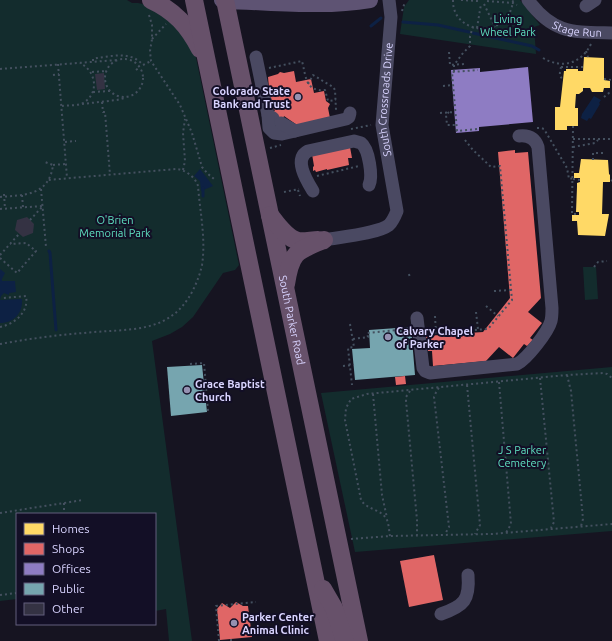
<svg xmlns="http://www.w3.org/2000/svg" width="612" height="641" font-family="Ubuntu,sans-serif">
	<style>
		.green { fill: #132c2d }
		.water { fill: #0d2144 }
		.homes { fill: #ffd966 }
		.shops { fill: #e06666 }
		.offices { fill: #8e7cc3 }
		.public { fill: #76a5af }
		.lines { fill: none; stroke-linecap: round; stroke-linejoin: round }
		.stream { stroke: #0d2144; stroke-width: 3 }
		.building { fill: #343243 }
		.path { stroke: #44505f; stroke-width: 2; stroke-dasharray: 2 3; stroke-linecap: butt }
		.minor { stroke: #4a4962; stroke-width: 13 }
		.major { stroke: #5e5373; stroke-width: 16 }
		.highway { stroke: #67516a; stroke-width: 18 }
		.poi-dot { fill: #9591b1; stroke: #130f26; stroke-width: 1.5 }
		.labels { text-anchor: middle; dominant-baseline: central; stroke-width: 4; stroke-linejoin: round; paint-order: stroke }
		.park-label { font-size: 11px; fill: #5fe0c0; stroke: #130f26 }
		.street-label { font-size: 11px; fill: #d9d4ff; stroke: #130f26 }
		.poi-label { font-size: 11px; font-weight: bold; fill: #d9d4ff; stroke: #130f26; text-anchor: start }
	</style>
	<rect width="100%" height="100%" fill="#161421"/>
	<g class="green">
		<path d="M0 0H127L132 3H138L147 5 161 12 194 48 239 265 235 270 223 273 193 317 182 327 170 334 152 341 192 641H169L166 609 155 611V514H17V599L0 601Z"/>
		<path d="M409 0H520L540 25 534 27 536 54 400 34 404 7Z"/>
		<path d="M583 267H596L598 299 585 300Z"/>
		<path d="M612 367V531L355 552 321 393Z"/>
	</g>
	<g class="water">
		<path d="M594 96 601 100 599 103 600 104 591 119 589 118 587 121 581 118 582 114Z"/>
		<path d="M200 169 213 186 201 191 200 181 194 176Z"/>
		<path d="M0 269 5 273 2 279V281H15L16 292 9 293V295L4 293 1 296 0 300 22 299C23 313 14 323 0 323Z"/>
	</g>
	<g class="homes">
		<path d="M584 57 604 58V80L610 81V88H604L603 92H592L590 88H583V91L579 94H576L575 108H578V126H567V130H555V107H560L564 71H566V69H578V71H583Z"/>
		<path d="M581 159 608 160 609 174 610 175V182H603L602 214H609L605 236 578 235 577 221H572V215H579V212H576L577 187V183L580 182V178H574V173H579Z"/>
	</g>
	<g class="shops">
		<path d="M294 71 296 82 311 79 314 93 324 91 326 101 330 104 328 108 330 118 300 127 284 116 279 129 273 113 275 110 272 108 268 90 269 88 268 77 278 74 280 72 284 73Z"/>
		<path d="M350 147 352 158H348L349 165 327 170V169L316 172 315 170 313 171V167L314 166 312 154Z"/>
		<path d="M515 150V153L528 152 541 298 528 312 542 323 530 338 533 340 527 346 524 344 513 358 499 347 486 361 433 366 432 351H428L426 336 483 332 510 298 498 152Z"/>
		<path d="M405 376 406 384 396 385 395 377Z"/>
		<path d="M434 555 443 600 409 607 400 561Z"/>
		<path d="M236 602 243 606H248L252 637 220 640 217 609 222 603 230 608Z"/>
	</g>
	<path class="offices" d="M528 67 533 122 479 127V131L456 133 451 70 480 68V72Z"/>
	<g class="public">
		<path d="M411 327 415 375 355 380 352 349 370 348 369 330Z"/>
		<path d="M202 365 207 412 171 416 167 367Z"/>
	</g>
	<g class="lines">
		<g class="stream">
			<path d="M403 22 438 25 469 32"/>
			<path d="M371 26 381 18"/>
			<path d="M473 33 532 46 539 50"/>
			<path d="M203 196V188"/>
			<path d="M49 251 50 253 56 330"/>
		</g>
	</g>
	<g class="building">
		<path d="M104 73 105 89 97 90 95 74Z"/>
		<path d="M27 217 34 224 33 233 23 237 15 230 17 220Z"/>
	</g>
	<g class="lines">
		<g class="path">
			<path d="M453 0C452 36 510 40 513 0"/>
			<path d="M461 0 478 1"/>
			<path d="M487 1 513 3 517 5"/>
			<path d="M484 4 495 27"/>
			<path d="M402 11 405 2"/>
			<path d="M149 15 152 25V39L150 51 151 61 180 105 192 133 202 167 208 174 214 179"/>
			<path d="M477 28 481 4"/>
			<path d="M152 39 166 24"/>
			<path d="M586 51 588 57"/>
			<path d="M449 52 450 65 464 64"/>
			<path d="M543 58C562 69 581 64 591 44"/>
			<circle cx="124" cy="78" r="19"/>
			<path d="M93 61V59L97 58C113 56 131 51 143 65L151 61"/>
			<path d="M58 64 67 178"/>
			<path d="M561 67H584"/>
			<path d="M561 67C560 73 558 76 564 80"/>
			<path d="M269 68 302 61C306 76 305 92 325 90L328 101 336 100"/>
			<path d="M0 69 117 60"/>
			<path d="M136 70 140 67"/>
			<path d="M92 72 106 71"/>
			<path d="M454 72V65L463 53 470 46V36L473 27"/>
			<path d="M53 75 59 74"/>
			<path d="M604 79 612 80"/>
			<path d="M308 84 313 75 333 87 335 90 336 110"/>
			<path d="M443 86 453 85"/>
			<path d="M93 92 110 91"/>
			<path d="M604 97 609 93 612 92"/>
			<path d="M102 102 103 112H105L110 175"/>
			<path d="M82 104 117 100 125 98"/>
			<path d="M62 106C68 105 78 106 83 103 100 93 96 71 80 63"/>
			<path d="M449 112 446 115 447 125H456"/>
			<path d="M440 113 455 112"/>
			<path d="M573 126 572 214H579"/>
			<path d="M537 128H541L544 129 567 168 569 179 573 178"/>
			<path d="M351 129 371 125"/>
			<path d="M477 129 457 131 452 72 478 70"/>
			<path d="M573 139H612"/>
			<path d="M65 142 76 141"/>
			<path d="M573 147 595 143 598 140"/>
			<path d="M270 148 281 145"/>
			<path d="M593 160V153H605"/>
			<path d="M53 165 66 164"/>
			<path d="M183 170 185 161 183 133 185 119"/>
			<path d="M317 176 359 166"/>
			<path d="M573 179 580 180"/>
			<path d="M611 181 612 180"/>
			<path d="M41 189 46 247"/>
			<path d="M298 190 300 196"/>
			<path d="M284 192 299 189"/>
			<path d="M4 194 5 209"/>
			<path d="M22 195 23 207"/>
			<path d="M0 197C24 195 49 196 53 165L45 162"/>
			<path d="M0 209 43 206"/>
			<path d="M30 220 42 207"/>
			<path d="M0 255 19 234"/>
			<path d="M0 258 17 273 36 251 26 243 10 244"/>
			<path d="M594 267 598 262 607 261"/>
			<path d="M409 274 410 278"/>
			<path d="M494 291 511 290"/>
			<path d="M486 306 498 316"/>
			<path d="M476 312 478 329"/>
			<path d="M435 316 436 333"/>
			<path d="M350 324 354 347 348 348 352 385"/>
			<path d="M0 327C15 324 29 312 26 296L3 298"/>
			<path d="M430 333 488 329 512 300 500 166 491 167 473 150 465 140"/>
			<path d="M353 339 368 337 367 333 408 329"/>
			<path d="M0 344C28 339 56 335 84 333 127 328 170 336 193 290 197 282 200 274 202 265 206 239 200 212 198 186 196 178 185 169 176 169L48 180"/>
			<path d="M190 364 204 363 208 411"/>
			<path d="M343 366 354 365"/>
			<path d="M567 375 571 391 583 519 581 526"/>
			<path d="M540 378 554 522 551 528"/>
			<path d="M499 382 511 524 506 533"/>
			<path d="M467 385 480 525 475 534"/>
			<path d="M439 388 437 390 434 397 449 527 445 534"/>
			<path d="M410 391 406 397V401L417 520V535"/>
			<path d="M373 394 382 495 387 518"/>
			<path d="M64 503V514"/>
			<path d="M0 513 83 500"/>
			<path d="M390 536C389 531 389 525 387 520 382 509 367 510 361 500L345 420 346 408 351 399 367 394 567 375 603 373 607 374 612 378"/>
			<path d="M351 539 390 536 492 534 612 524"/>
			<path d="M0 595 17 593"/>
			<path d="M231 639V641"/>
			<path d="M219 641 216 606 256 602"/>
		</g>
		<g class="minor">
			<path id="s1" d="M528 0C553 34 573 32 612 33"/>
			<path d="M586 6 595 0"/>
			<path d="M256 57 268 115 273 118"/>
			<path d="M268 115 269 128 274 133 282 134 295 131"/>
			<path d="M281 123 295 131 346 119 349 117 350 113"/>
			<path d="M313 191C307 181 293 159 308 151L354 141 361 143C369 149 373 177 369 185"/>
			<path id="s2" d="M324 240C340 237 377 234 389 225 393 221 395 216 397 211L382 125 391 17 389 0"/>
			<path d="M417 318 423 368 425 371 430 373 517 364C527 359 548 332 551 321 552 317 552 312 552 308L538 147C535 138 528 135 519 136"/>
			<path d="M441 614C464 606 470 600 468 575"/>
		</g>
		<path class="major" d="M222 0 225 1C273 2 323 8 370 0"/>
		<g class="highway">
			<path d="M151 0C175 11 188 26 200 49"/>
			<path d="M194 0 328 641"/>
			<path id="s3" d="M225 0 359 641"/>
			<path d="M270 215C277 224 286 238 298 241 304 242 312 240 318 240"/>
			<path d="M286 284C291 252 296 251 324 240"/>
			<path d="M323 589 334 608 345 641"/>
		</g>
	</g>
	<g class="poi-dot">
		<circle cx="298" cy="97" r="4"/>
		<circle cx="388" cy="337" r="4"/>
		<circle cx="187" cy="390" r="4"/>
		<circle cx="234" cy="623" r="4"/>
	</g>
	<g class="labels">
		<g class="park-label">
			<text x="508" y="19">Living<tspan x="508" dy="13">Wheel Park</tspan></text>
			<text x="115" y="220">O'Brien<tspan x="115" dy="13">Memorial Park</tspan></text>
			<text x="522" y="450">J S Parker<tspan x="522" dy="13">Cemetery</tspan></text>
		</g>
		<g class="street-label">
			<text stroke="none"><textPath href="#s1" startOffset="60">Stage Run</textPath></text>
			<text stroke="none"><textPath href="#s2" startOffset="196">South Crossroads Drive</textPath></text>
			<text stroke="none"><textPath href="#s3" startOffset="327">South Parker Road</textPath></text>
		</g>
		<g class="poi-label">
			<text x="290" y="91" text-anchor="end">Colorado State<tspan x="290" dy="13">Bank and Trust</tspan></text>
			<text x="396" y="331">Calvary Chapel<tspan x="396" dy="13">of Parker</tspan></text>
			<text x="195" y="384">Grace Baptist<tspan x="195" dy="13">Church</tspan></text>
			<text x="242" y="617">Parker Center<tspan x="242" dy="13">Animal Clinic</tspan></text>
		</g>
	</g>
	<rect x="16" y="513" width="140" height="112" fill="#130f26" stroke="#625e7d"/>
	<rect x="24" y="523" width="20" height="12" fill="#ffd966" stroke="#625e7d"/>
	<text x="52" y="533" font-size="12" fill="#d9d4ff">Homes</text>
	<rect x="24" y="543" width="20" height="12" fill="#e06666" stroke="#625e7d"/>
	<text x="52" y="553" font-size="12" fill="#d9d4ff">Shops</text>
	<rect x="24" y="563" width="20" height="12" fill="#8e7cc3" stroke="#625e7d"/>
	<text x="52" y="573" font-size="12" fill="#d9d4ff">Offices</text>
	<rect x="24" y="583" width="20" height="12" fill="#76a5af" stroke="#625e7d"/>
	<text x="52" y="593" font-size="12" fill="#d9d4ff">Public</text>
	<rect x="24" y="603" width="20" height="12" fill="#343243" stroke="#625e7d"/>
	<text x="52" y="613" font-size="12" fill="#d9d4ff">Other</text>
</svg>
